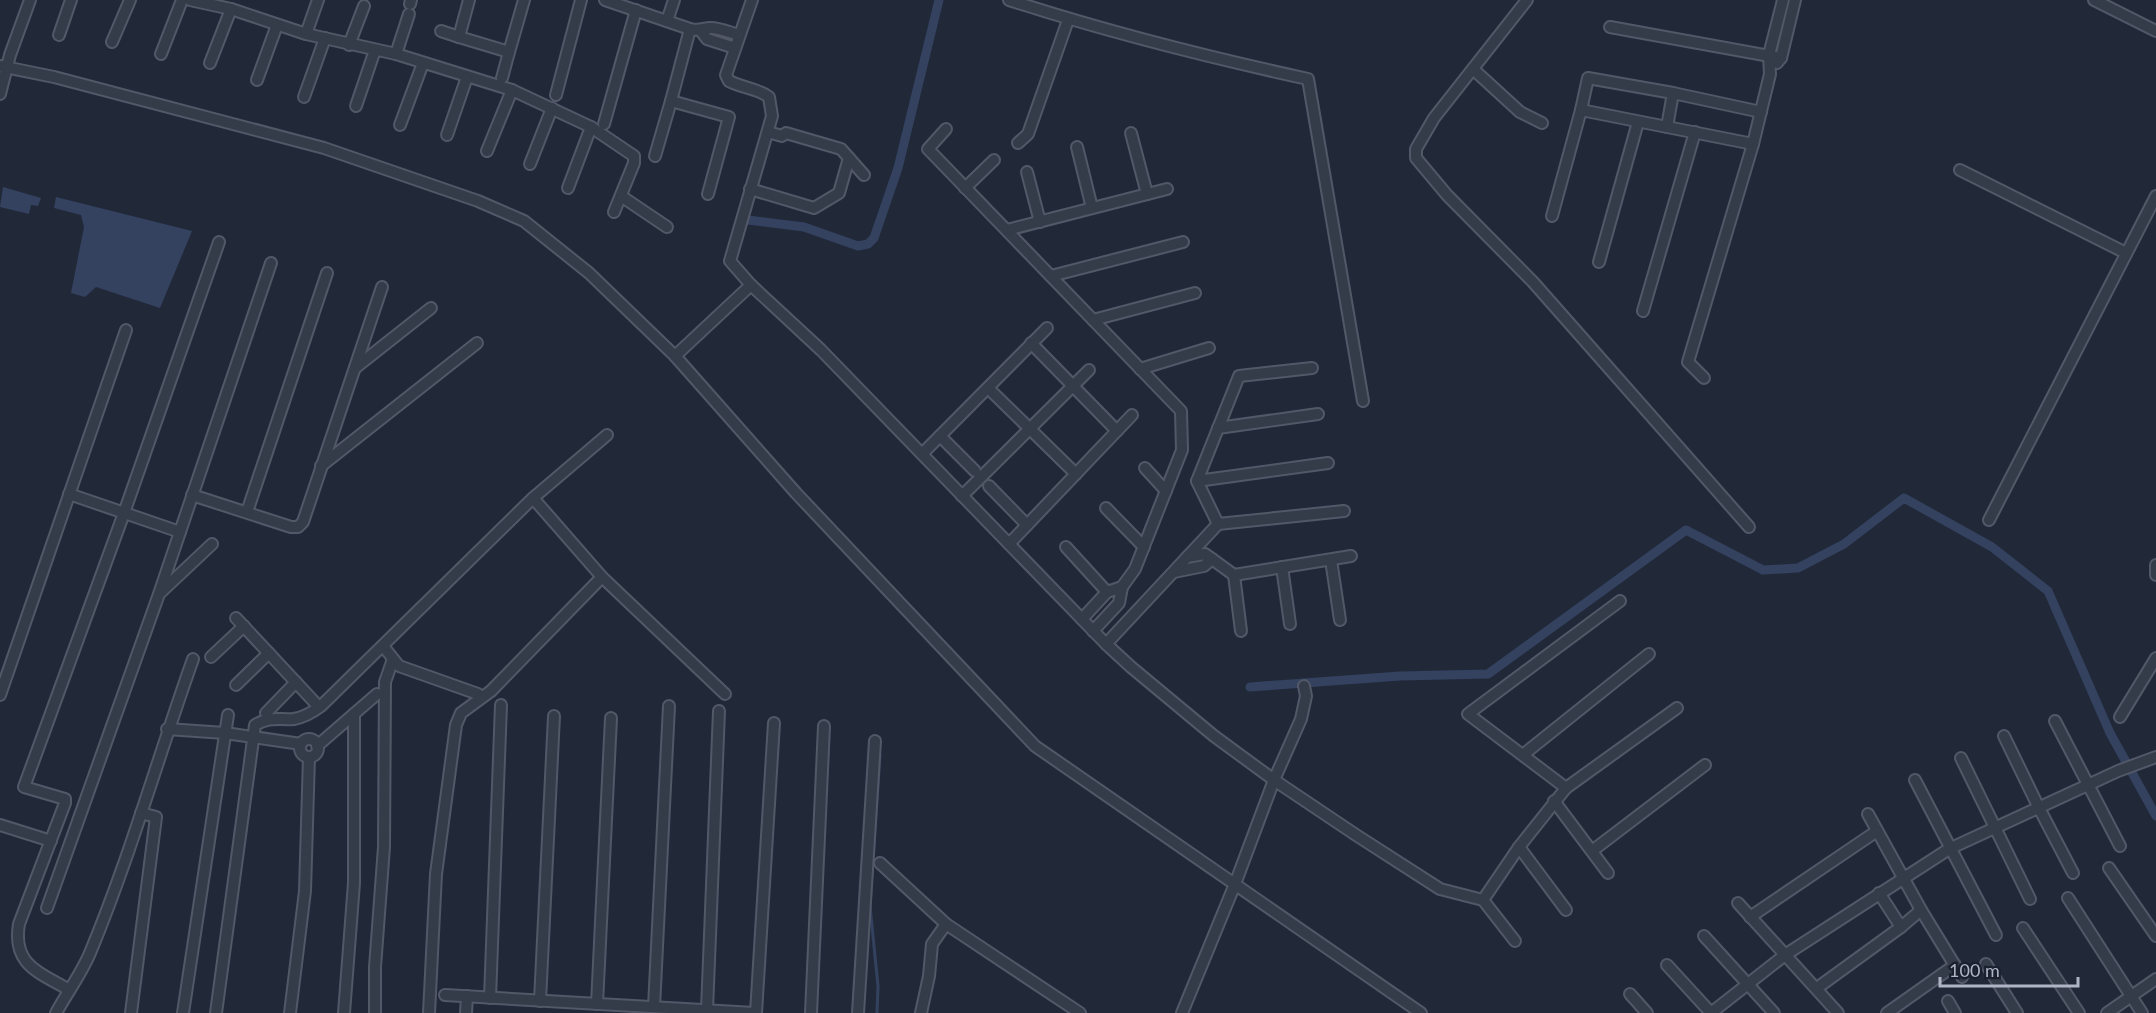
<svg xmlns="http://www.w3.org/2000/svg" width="2156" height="1013" font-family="Lato,sans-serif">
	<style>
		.water { fill: #344260 }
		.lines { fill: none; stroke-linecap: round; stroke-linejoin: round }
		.stream { stroke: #344260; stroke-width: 3 }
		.canal { stroke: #344260; stroke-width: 9 }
		.minor-casing { stroke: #525867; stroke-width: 14 }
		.minor { stroke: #343b49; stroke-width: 10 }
	</style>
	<rect width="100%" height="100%" fill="#212939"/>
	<g class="water">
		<path d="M3 187 41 198 38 206 31 205 29 214 0 207Z"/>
		<path d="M56 197 192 231 160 308 96 287 85 297 71 293 84 227 81 215 54 208Z"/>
	</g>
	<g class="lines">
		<path class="stream" d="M877 1013 878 986 870 906 880 755"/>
		<g class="canal">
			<path d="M748 220 804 227 858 246 868 244 874 238 898 168 939 0"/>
			<path d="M1250 687 1400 676 1488 674 1686 530 1763 570 1798 568 1844 544 1904 498 1992 547 2048 591 2110 733 2156 816"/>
		</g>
		<defs>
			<g id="minor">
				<path d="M190 0 231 9 306 34 396 54 512 90 591 127 634 156V163L614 212"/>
				<path d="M469 0 459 37 509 52 524 0"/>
				<path d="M605 0 690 29 671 101 729 117 708 194"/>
				<path d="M752 0 726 75 729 81C742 88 757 88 769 97L772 116 730 261 751 285 821 350 1106 644 1131 667 1214 736 1274 780 1356 835 1440 889 1483 900 1519 847 1566 788 1468 714 1620 601"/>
				<path d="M1009 0C1108 32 1207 57 1308 79L1363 401"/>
				<path d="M1527 0 1434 118 1416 149V158L1447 195 1533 282 1749 527"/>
				<path d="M2094 0 2156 31"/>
				<path d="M410 4 411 0"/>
				<path d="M667 21 674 0"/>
				<path d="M1610 27 1781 58"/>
				<path d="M690 29C698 31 701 29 709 28 719 27 730 33 739 35"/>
				<path d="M441 31 459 37"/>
				<path d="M701 31 707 39 735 48"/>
				<path d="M306 34 318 0"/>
				<path d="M59 35 71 0"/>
				<path d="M112 42 130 0"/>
				<path d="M349 45 364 6"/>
				<path d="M161 54 182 0"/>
				<path d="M396 54 409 14"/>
				<path d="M210 63 231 9"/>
				<path d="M1777 63 1781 58 1795 0"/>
				<path d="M0 66 54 77 324 148 478 201 524 221 589 273 675 356 796 493 1035 746 1421 1013"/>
				<path d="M1473 69 1520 112 1542 123"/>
				<path d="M502 78 509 52"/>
				<path d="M257 80 277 25"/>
				<path d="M1673 93 1761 112"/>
				<path d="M0 94 10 55 30 0"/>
				<path d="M556 95 581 0"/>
				<path d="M304 97 325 38"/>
				<path d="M356 106 375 50"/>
				<path d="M1581 110 1667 127"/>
				<path d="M604 124 636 10"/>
				<path d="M400 125 423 63"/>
				<path d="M946 129 928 149 1181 411 1182 450 1135 569 1122 587"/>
				<path d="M1131 133 1147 194"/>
				<path d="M447 135 467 77"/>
				<path d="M1018 143 1028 134 1068 20"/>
				<path d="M1077 147 1092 208"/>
				<path d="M487 151 512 90"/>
				<path d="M655 156 671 101"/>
				<path d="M849 158 864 175"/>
				<path d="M530 164 552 108"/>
				<path d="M1960 170 2126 253"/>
				<path d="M1027 172 1040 222"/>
				<path d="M568 188 591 127"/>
				<path d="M965 188 994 160"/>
				<path d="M750 189 814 208 839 193 849 158 841 149 786 133 782 136 768 132"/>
				<path d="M621 196 667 227"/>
				<path d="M1552 216 1581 110 1588 78 1673 93 1667 127 1753 144 1770 74 1769 55 1783 0"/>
				<path d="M1007 230 1167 189"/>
				<path d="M1599 262 1638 122"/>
				<path d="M1051 276 1183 242"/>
				<path d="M1643 311 1695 132"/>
				<path d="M1093 320 1195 293"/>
				<path d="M1031 343 1117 431"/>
				<path d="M675 356 751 285"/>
				<path d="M355 368 431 308"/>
				<path d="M1140 369 1209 348"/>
				<path d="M1704 378 1688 362 1753 144"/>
				<path d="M988 388 1076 474"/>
				<path d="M1218 428 1318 414"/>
				<path d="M940 436 975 471"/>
				<path d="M922 454 1047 328"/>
				<path d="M321 466 477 343"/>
				<path d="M1145 468 1166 491"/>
				<path d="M1197 481 1328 463"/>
				<path d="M989 486 1027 525"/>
				<path d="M69 494 180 532"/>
				<path d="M192 495 291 527H298L303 522 382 287"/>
				<path d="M962 496 1089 370"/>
				<path d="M533 498 602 577 725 694"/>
				<path d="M1106 508 1144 547"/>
				<path d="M247 512 327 273"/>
				<path d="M1989 520 2156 196"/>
				<path d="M1218 524 1197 481 1239 376 1312 368"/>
				<path d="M1009 544 1132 415"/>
				<path d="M1066 547 1107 592"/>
				<path d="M1212 559 1234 575 1351 556"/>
				<path d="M1331 560 1340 620"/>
				<path d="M2156 565V575"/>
				<path d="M1282 567 1290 624"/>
				<path d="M1174 572 1204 566 1212 559 1205 554 1187 557"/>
				<path d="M1234 575 1241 631"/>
				<path d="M161 592 212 544"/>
				<path d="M236 618 319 707"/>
				<path d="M1082 619 1107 592 1122 587 1119 603 1093 631"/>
				<path d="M1106 644 1218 524 1344 511"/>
				<path d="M383 646 399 666 478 694"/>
				<path d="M211 657 244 626"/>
				<path d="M236 685 269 653"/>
				<path d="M0 695 126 330"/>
				<path d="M266 713 296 682"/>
				<path d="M2120 717 2156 658"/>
				<path d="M2055 721 2120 846"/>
				<path d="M167 729 225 733 301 744"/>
				<path d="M2004 736 2039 808 2073 873"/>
				<circle cx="309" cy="748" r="9"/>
				<path d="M317 746 377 694"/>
				<path d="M1524 754 1649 654"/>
				<path d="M1961 758 2030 899"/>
				<path d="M1915 780 1996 935"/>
				<path d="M1566 788 1677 708"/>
				<path d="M1554 801 1608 873"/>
				<path d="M1868 814 1921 910 1962 977"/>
				<path d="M0 825 51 841"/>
				<path d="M1519 847 1566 910"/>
				<path d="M1592 851 1705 765"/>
				<path d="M880 863 946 924 1080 1013"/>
				<path d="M2109 868 2156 936"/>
				<path d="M1879 893 1901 927"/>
				<path d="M2068 898 2142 1013"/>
				<path d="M1483 900 1515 941"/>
				<path d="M1738 903 1838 1013"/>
				<path d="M47 908 159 594 271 263"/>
				<path d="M1750 917 1877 831"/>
				<path d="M2023 928 2079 1013"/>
				<path d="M1704 936 1774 1013"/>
				<path d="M1986 964 2017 1013"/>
				<path d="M1667 965 1711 1013"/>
				<path d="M1817 988 1901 927 1921 910"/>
				<path d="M69 990C39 972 12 965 19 924L65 803V799L24 787 124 513 219 242"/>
				<path d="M1630 994 1647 1013"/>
				<path d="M445 995 754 1013"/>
				<path d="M490 998 501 705"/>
				<path d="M540 1001 554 716"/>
				<path d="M1948 1001 1955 1013"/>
				<path d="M597 1004 611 718"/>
				<path d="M654 1007 669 706"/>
				<path d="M707 1010 719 711"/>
				<path d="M56 1013C67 993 81 974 90 953 130 857 158 757 193 659"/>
				<path d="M131 1013 156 817 141 813"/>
				<path d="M183 1013 228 715"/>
				<path d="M216 1013 255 725C270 716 278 720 294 719 305 717 313 712 321 706L533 498 607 435"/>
				<path d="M290 1013 305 891 309 757"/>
				<path d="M344 1013 354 883V714"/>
				<path d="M375 1013V967L384 847 385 682 393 659"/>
				<path d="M429 1013 436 874 456 725 461 713 491 691 602 577"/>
				<path d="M466 1013 467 996"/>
				<path d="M756 1013 774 723"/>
				<path d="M811 1013 824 726"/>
				<path d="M858 1013 875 741"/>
				<path d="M921 1013 929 976 932 944 946 924"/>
				<path d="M1182 1013 1235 884 1274 780 1301 719 1306 696 1304 686"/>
				<path d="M1711 1013 1785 955 1949 849 2118 771 2156 757"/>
				<path d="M1887 1013 1955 965"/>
				<path d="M2107 1013 2156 979"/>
			</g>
		</defs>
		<use href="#minor" class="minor-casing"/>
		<use href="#minor" class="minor"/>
	</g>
	<path d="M1940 977v9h138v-9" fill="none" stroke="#afb5c5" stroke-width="3"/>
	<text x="1949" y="977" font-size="18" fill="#afb5c5" stroke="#1a202e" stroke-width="4.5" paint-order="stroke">100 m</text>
</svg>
